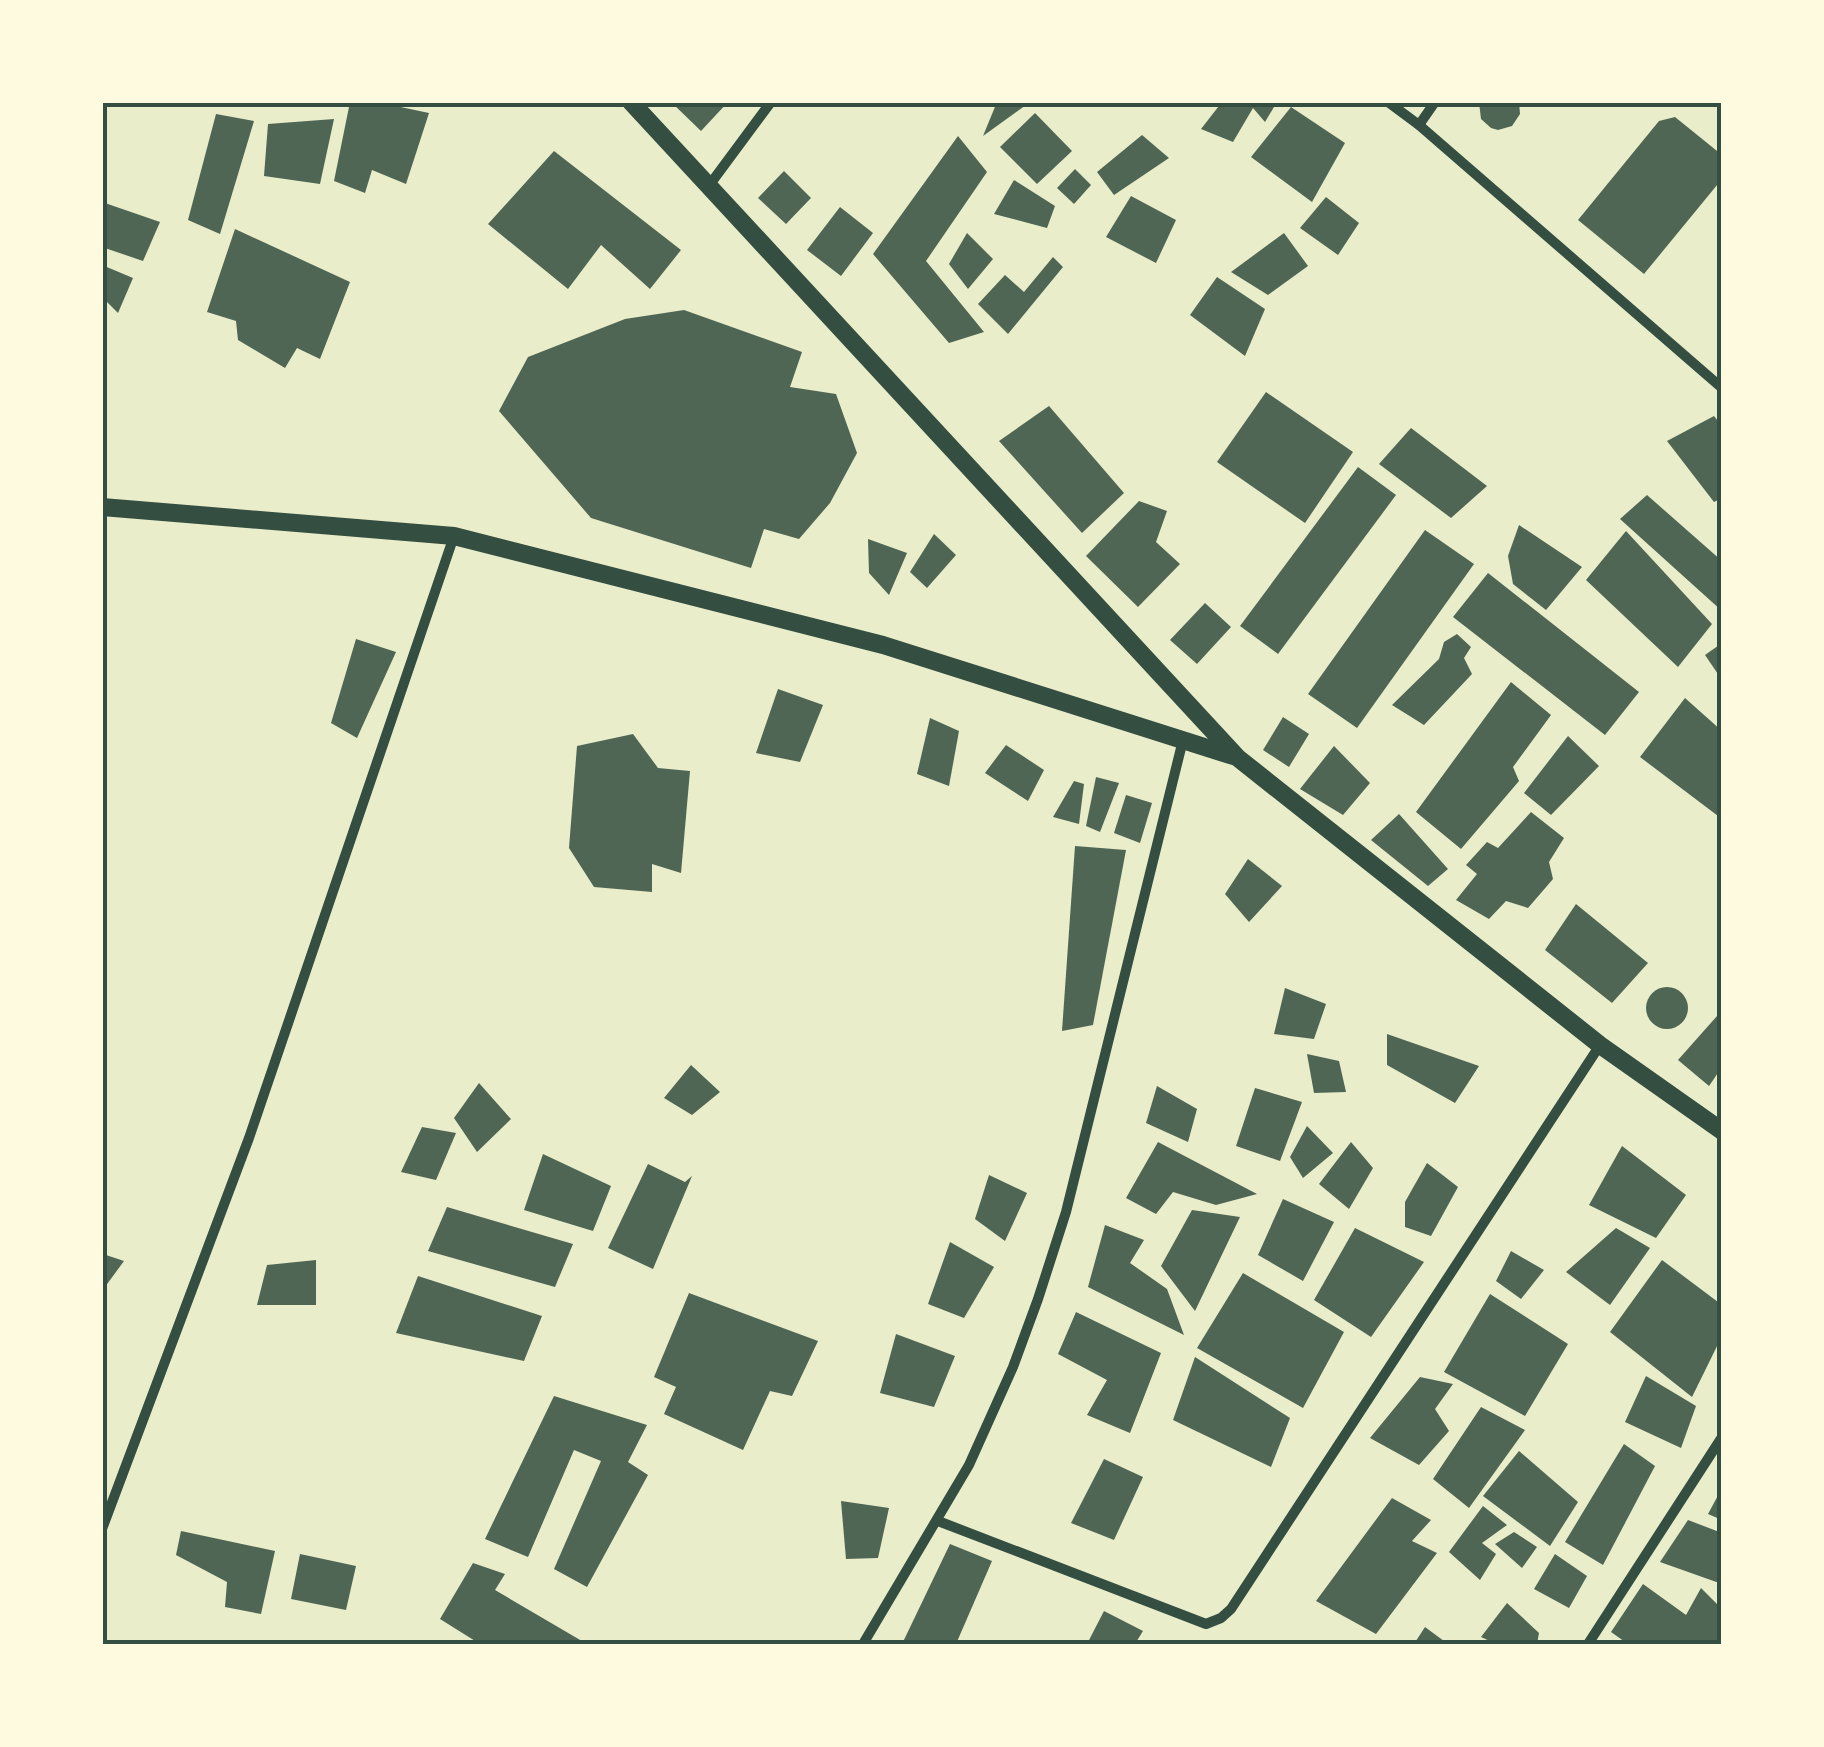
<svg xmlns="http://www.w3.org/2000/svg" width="1824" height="1747" font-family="Commissioner,sans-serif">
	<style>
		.building { fill: #4f6655 }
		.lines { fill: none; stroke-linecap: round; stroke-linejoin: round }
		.minor { stroke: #344e41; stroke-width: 10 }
		.tertiary { stroke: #344e41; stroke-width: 18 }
		.neatline { fill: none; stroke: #344e41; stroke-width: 4 }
	</style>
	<rect width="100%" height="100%" fill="#e9edc9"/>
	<g class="building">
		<path d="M350 102H377L429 113 406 184 372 170 365 193 334 181Z"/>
		<path d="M671 102H728L701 131Z"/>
		<path d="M997 102H1030L983 136Z"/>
		<path d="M1222 102H1277L1265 122 1253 108 1233 142 1201 129Z"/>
		<path d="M1479 102H1519L1520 114 1512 126 1498 130 1491 128 1481 119Z"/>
		<path d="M1291 107 1345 143 1312 202 1251 157Z"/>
		<path d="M1035 113 1072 151 1037 184 1000 147Z"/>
		<path d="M216 114 254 121 220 234 188 220Z"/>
		<path d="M1675 117 1722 155V179L1644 274 1578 220 1659 121Z"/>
		<path d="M334 119 320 184 264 176 268 124Z"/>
		<path d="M1142 135 1169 158 1114 195 1097 172Z"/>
		<path d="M958 136 987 172 926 261 984 332 949 343 873 254Z"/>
		<path d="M554 151 681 250 650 289 601 245 568 289 488 224Z"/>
		<path d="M1075 169 1091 185 1074 204 1057 188Z"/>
		<path d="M784 171 811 198 786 224 758 198Z"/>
		<path d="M1014 180 1055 206 1047 228 994 214Z"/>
		<path d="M1131 196 1176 220 1156 263 1106 237Z"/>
		<path d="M1326 197 1359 223 1338 255 1300 228Z"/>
		<path d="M102 202 160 222 143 261 102 247Z"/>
		<path d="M840 207 873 233 841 276 807 250Z"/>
		<path d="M235 229 350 282 320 359 297 348 285 368 238 340 236 321 207 312Z"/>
		<path d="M967 233 993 259 968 289 949 264Z"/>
		<path d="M1284 233 1308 266 1268 295 1231 272Z"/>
		<path d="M1053 257 1063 267 1008 334 978 304 1005 275 1024 292Z"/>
		<path d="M102 265 133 278 118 313 102 297Z"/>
		<path d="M1217 277 1265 309 1245 356 1190 315Z"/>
		<path d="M684 310 802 352 790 387 836 394 857 453 830 503 799 539 764 529 751 568 591 518 499 411 528 357 625 319Z"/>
		<path d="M1266 392 1353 452 1305 523 1217 462Z"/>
		<path d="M1049 406 1124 493 1082 533 999 441Z"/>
		<path d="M1714 416 1722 426V498L1714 502 1667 441Z"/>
		<path d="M1411 428 1487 486 1451 518 1379 464Z"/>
		<path d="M1358 467 1396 495 1278 654 1240 626Z"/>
		<path d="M1647 495 1722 561V611L1620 519Z"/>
		<path d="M1139 501 1167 511 1156 542 1180 564 1138 607 1086 556Z"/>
		<path d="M1519 525 1582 567 1546 610 1513 584 1508 556Z"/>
		<path d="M1425 530 1474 564 1357 728 1308 694Z"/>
		<path d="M1626 531 1712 624 1678 667 1586 580Z"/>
		<path d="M934 534 956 555 927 588 910 572Z"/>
		<path d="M868 539 907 553 889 595 869 573Z"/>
		<path d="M1488 573 1639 692 1605 735 1453 617Z"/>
		<path d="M1205 603 1231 627 1197 664 1170 640Z"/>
		<path d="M1457 634 1471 647 1464 658 1472 674 1424 725 1392 705 1439 659 1444 642Z"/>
		<path d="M356 639 396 652 357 738 331 723Z"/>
		<path d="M1722 643V680L1705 655Z"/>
		<path d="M1511 682 1551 715 1513 767 1519 781 1461 849 1416 812Z"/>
		<path d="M778 689 823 705 800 762 756 753Z"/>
		<path d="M1685 698 1722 731V819L1640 757Z"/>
		<path d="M1283 717 1309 734 1289 767 1263 750Z"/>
		<path d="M930 718 959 731 949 786 917 774Z"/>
		<path d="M633 734 658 768 690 771 681 873 652 864V892L594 887 569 848 577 746Z"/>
		<path d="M1568 736 1599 766 1551 815 1524 793Z"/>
		<path d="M1006 745 1044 770 1028 801 985 773Z"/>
		<path d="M1334 746 1370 783 1343 815 1300 789Z"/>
		<path d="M1096 777 1119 783 1100 832 1086 826Z"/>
		<path d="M1074 781 1084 784 1079 824 1053 817Z"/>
		<path d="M1126 795 1152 803 1140 843 1114 833Z"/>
		<path d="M1531 812 1564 838 1549 862 1553 879 1528 908 1506 901 1489 919 1456 900 1477 874 1466 865 1487 842 1498 848Z"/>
		<path d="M1399 814 1448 869 1428 886 1371 840Z"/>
		<path d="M1075 846 1126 850 1093 1025 1062 1031Z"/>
		<path d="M1248 859 1282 886 1249 922 1225 894Z"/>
		<path d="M1576 904 1648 963 1612 1003 1545 950Z"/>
		<circle cx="1667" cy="1008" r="21"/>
		<path d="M1285 988 1326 1004 1314 1039 1274 1034Z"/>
		<path d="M1717 1016 1722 1018V1067L1709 1086 1678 1060Z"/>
		<path d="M1387 1034 1479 1066 1455 1103 1387 1065Z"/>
		<path d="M1307 1054 1339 1061 1346 1092 1314 1093Z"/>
		<path d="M691 1065 720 1092 692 1115 664 1098Z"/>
		<path d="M479 1083 511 1119 477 1152 454 1118Z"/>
		<path d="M1157 1086 1197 1109 1188 1142 1146 1123Z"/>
		<path d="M1255 1088 1302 1102 1280 1161 1236 1146Z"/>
		<path d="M1307 1126 1333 1153 1303 1178 1290 1157Z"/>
		<path d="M422 1127 456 1133 436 1180 401 1172Z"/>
		<path d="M1158 1142 1257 1194 1216 1205 1173 1192 1156 1214 1126 1198Z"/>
		<path d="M1351 1142 1373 1168 1349 1209 1319 1184Z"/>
		<path d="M1622 1146 1686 1195 1656 1238 1589 1205Z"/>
		<path d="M543 1154 611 1186 593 1231 524 1210Z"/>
		<path d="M1427 1163 1458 1187 1431 1236 1405 1227V1202Z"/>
		<path d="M648 1164 685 1182 692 1176 653 1269 608 1248Z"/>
		<path d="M989 1175 1027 1193 1005 1241 975 1219Z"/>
		<path d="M1283 1199 1334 1222 1303 1281 1258 1255Z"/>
		<path d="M447 1207 573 1244 555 1287 428 1251Z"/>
		<path d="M1192 1210 1240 1217 1195 1311 1161 1266Z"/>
		<path d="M1105 1225 1144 1240 1130 1263 1167 1289 1184 1335 1088 1287Z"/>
		<path d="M1355 1228 1424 1262 1371 1337 1314 1300Z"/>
		<path d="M1616 1228 1650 1248 1610 1305 1566 1272Z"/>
		<path d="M950 1242 994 1267 964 1318 928 1304Z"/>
		<path d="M102 1247 106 1255 124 1261 102 1291Z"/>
		<path d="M1511 1251 1544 1270 1521 1299 1496 1281Z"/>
		<path d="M316 1260V1305H257L267 1265Z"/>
		<path d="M1662 1260 1722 1305V1336L1692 1397 1610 1332Z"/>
		<path d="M1243 1273 1344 1332 1303 1408 1197 1348Z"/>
		<path d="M418 1276 542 1316 524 1361 396 1333Z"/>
		<path d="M689 1293 818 1341 792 1396 770 1391 743 1450 664 1414 676 1387 654 1377Z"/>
		<path d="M1490 1294 1568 1344 1525 1416 1444 1372Z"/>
		<path d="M1076 1312 1161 1353 1130 1433 1087 1415 1107 1380 1058 1354Z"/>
		<path d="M896 1334 955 1356 934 1407 880 1393Z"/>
		<path d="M1195 1357 1290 1418 1271 1467 1173 1420Z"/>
		<path d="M1646 1376 1696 1406 1681 1448 1625 1422Z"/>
		<path d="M1420 1377 1453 1384 1435 1409 1449 1431 1419 1465 1370 1438Z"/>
		<path d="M554 1396 647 1425 628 1462 648 1475 587 1587 554 1569 601 1461 574 1450 528 1557 485 1539Z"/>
		<path d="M1481 1407 1525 1430 1469 1508 1433 1479Z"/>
		<path d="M1624 1444 1655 1466 1603 1565 1565 1542Z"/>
		<path d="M1519 1451 1578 1502 1550 1546 1483 1496Z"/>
		<path d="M1104 1459 1143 1477 1114 1540 1071 1523Z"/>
		<path d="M1722 1488V1520L1708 1514Z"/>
		<path d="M1392 1498 1431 1520 1412 1541 1437 1553 1376 1634 1316 1601Z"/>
		<path d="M841 1501 889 1508 878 1558 846 1559Z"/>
		<path d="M1483 1506 1507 1525 1482 1543 1496 1554 1480 1580 1449 1552Z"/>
		<path d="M1688 1520 1722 1533V1584L1660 1562Z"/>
		<path d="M181 1531 275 1551 261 1614 225 1607 227 1582 176 1555Z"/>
		<path d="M1514 1532 1537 1547 1522 1568 1495 1544Z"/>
		<path d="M950 1544 992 1561 956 1644H902Z"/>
		<path d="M300 1554 356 1566 346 1610 291 1599Z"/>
		<path d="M1555 1554 1587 1576 1569 1608 1534 1589Z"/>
		<path d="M473 1563 505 1574 495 1590 587 1644H480L440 1619Z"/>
		<path d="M1643 1584 1686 1615 1701 1588 1722 1609V1644H1628L1611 1632Z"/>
		<path d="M1507 1603 1539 1633 1537 1644H1496L1481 1637Z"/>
		<path d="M1104 1611 1143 1631 1135 1644H1087Z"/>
		<path d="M1425 1627 1448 1644H1414Z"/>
	</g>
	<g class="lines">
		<g class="minor">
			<path d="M1388 102 1419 125 1722 388"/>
			<path d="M1419 125 1435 102"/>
			<path d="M708 187 771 102"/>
			<path d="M938 1521 1206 1624 1221 1618 1231 1609 1600 1045"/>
			<path d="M102 1529 249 1138 454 536"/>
			<path d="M863 1644 969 1465 1013 1367 1038 1299 1066 1212 1183 740"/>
			<path d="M1588 1644 1722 1437"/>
		</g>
		<g class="tertiary">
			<path d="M631 102 1238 758 1600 1045 1722 1131"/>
			<path d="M102 507 454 536 883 645 1233 756"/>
		</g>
	</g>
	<rect width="1824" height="1747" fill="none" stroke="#fefae0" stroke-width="210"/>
	<rect x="105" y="105" width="1614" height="1537" class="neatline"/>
</svg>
